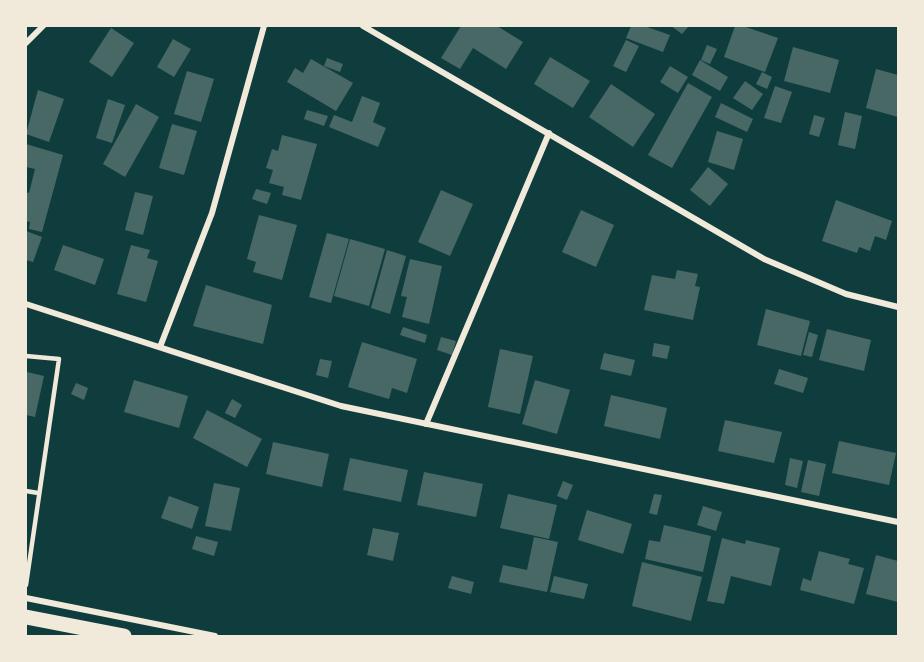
<svg xmlns="http://www.w3.org/2000/svg" width="924" height="662" font-family="'IBM Plex Serif',serif">
	<style>
		.building { fill: #486865 }
		.lines { fill: none; stroke-linecap: round; stroke-linejoin: round }
		.service { stroke: #f1e9da; stroke-width: 4.5 }
		.minor { stroke: #f1e9da; stroke-width: 6 }
		.trunk { stroke: #f1e9da; stroke-width: 15 }
	</style>
	<rect width="100%" height="100%" fill="#0f3d3e"/>
	<g class="building">
		<path d="M461 26H497L523 42 506 69 473 48 460 69 441 58Z"/>
		<path d="M631 26H644L670 35 663 52 626 38Z"/>
		<path d="M671 26H689L682 34Z"/>
		<path d="M735 26H743L778 38 765 72 724 57Z"/>
		<path d="M111 28 134 43 112 77 89 62Z"/>
		<path d="M173 39 191 49 174 77 157 67Z"/>
		<path d="M626 40 639 46 626 72 613 66Z"/>
		<path d="M707 45 717 49 710 64 701 60Z"/>
		<path d="M793 47 839 60 830 93 784 81Z"/>
		<path d="M550 57 590 81 573 108 534 84Z"/>
		<path d="M327 58 343 64 340 72 324 66Z"/>
		<path d="M311 59 353 83 336 111 287 82 295 68 303 73Z"/>
		<path d="M700 60 728 77 720 91 692 75Z"/>
		<path d="M670 66 688 77 678 93 660 82Z"/>
		<path d="M876 69 898 75V117L866 108Z"/>
		<path d="M187 71 214 79 201 122 174 114Z"/>
		<path d="M762 72 772 77 767 89 756 84Z"/>
		<path d="M745 81 763 94 752 110 733 98Z"/>
		<path d="M688 83 712 97 672 168 648 155Z"/>
		<path d="M611 84 655 114 633 147 589 117Z"/>
		<path d="M775 86 792 92 781 123 764 118Z"/>
		<path d="M38 90 64 99 49 142 26 134Z"/>
		<path d="M362 96 380 103 373 122 386 128 378 147 329 127 334 115 352 122Z"/>
		<path d="M108 99 125 105 112 143 96 138Z"/>
		<path d="M721 103 753 119 747 132 715 117Z"/>
		<path d="M136 104 159 117 125 177 103 164Z"/>
		<path d="M307 110 328 116 324 126 304 119Z"/>
		<path d="M845 112 862 116 855 149 838 145Z"/>
		<path d="M814 115 825 118 819 137 809 134Z"/>
		<path d="M172 124 197 131 184 175 159 168Z"/>
		<path d="M717 131 743 139 734 170 708 162Z"/>
		<path d="M282 135 317 144 301 200 282 195 284 187 269 183 273 170 266 168 272 149 278 151Z"/>
		<path d="M26 144 63 155 42 232 29 229 30 222 26 221V192L29 193 35 169 26 167Z"/>
		<path d="M708 167 728 184 710 206 690 190Z"/>
		<path d="M256 189 271 193 267 204 252 199Z"/>
		<path d="M441 190 473 204 450 256 418 242Z"/>
		<path d="M135 192 153 196 143 235 125 230Z"/>
		<path d="M836 200 892 221 886 240 875 236 870 251 859 247 857 253 822 241Z"/>
		<path d="M581 210 614 225 596 267 562 252Z"/>
		<path d="M259 215 297 225 282 280 253 272 256 262 247 259Z"/>
		<path d="M26 231 42 237 33 262 26 260Z"/>
		<path d="M327 233 349 239 331 303 309 297Z"/>
		<path d="M350 239 385 249 369 306 334 296Z"/>
		<path d="M63 245 104 259 95 285 54 270Z"/>
		<path d="M131 245 150 250 147 258 158 261 146 302 117 294Z"/>
		<path d="M387 250 406 256 390 314 371 308Z"/>
		<path d="M410 259 442 266 429 324 402 317 407 297 401 296Z"/>
		<path d="M677 270 698 274 695 286 700 287 693 320 644 310 652 275 675 279Z"/>
		<path d="M206 285 272 305 263 344 193 326Z"/>
		<path d="M766 309 810 321 801 356 757 345Z"/>
		<path d="M403 327 427 335 425 343 400 335Z"/>
		<path d="M827 329 871 340 864 371 819 360Z"/>
		<path d="M809 332 818 335 812 357 803 355Z"/>
		<path d="M441 337 456 341 452 355 437 350Z"/>
		<path d="M362 342 417 359 407 393 392 388 389 399 348 387Z"/>
		<path d="M654 343 670 346 667 359 652 356Z"/>
		<path d="M500 349 533 356 520 414 488 407Z"/>
		<path d="M604 353 635 360 631 376 600 369Z"/>
		<path d="M320 359 332 361 328 378 316 375Z"/>
		<path d="M779 369 808 378 803 393 774 384Z"/>
		<path d="M27 372 44 376 35 417 26 415Z"/>
		<path d="M134 380 188 396 179 428 124 412Z"/>
		<path d="M535 380 570 390 557 434 522 424Z"/>
		<path d="M76 383 88 388 84 400 71 394Z"/>
		<path d="M611 395 667 408 660 439 604 426Z"/>
		<path d="M232 399 242 405 235 418 225 413Z"/>
		<path d="M207 410 262 439 247 467 193 438Z"/>
		<path d="M725 420 782 432 774 463 718 451Z"/>
		<path d="M839 441 896 453 889 485 832 473Z"/>
		<path d="M273 442 329 454 322 487 266 474Z"/>
		<path d="M350 458 408 470 401 502 343 490Z"/>
		<path d="M790 458 803 461 797 488 785 485Z"/>
		<path d="M808 460 826 464 819 496 801 492Z"/>
		<path d="M424 472 483 484 476 517 417 505Z"/>
		<path d="M563 481 573 485 567 500 557 496Z"/>
		<path d="M214 483 240 488 231 531 205 526Z"/>
		<path d="M508 494 557 505 549 539 500 528Z"/>
		<path d="M654 494 662 495 657 515 649 513Z"/>
		<path d="M169 496 199 507 192 529 161 518Z"/>
		<path d="M703 506 722 512 716 531 697 525Z"/>
		<path d="M587 510 632 524 623 554 578 540Z"/>
		<path d="M664 525 711 536 703 572 645 559 649 540 660 542Z"/>
		<path d="M373 528 399 533 393 561 367 555Z"/>
		<path d="M196 536 218 542 214 556 192 549Z"/>
		<path d="M534 537 558 542 547 592 499 582 503 565 527 570Z"/>
		<path d="M722 538 745 544 746 540 780 548 771 586 731 576 724 604 707 601Z"/>
		<path d="M819 551 850 559 848 564 864 568 854 604 800 590 803 578 811 581Z"/>
		<path d="M876 555 898 561V602L866 594Z"/>
		<path d="M642 562 702 577 691 621 632 606Z"/>
		<path d="M452 576 474 582 471 594 448 588Z"/>
		<path d="M554 576 588 584 584 599 550 592Z"/>
	</g>
	<g class="lines">
		<g class="service">
			<path d="M26 356 59 359 26 585"/>
			<path d="M26 491 38 493"/>
		</g>
		<g class="minor">
			<path d="M363 26 764 259 846 294 898 307"/>
			<path d="M26 43 43 26"/>
			<path d="M26 304 341 406 898 522"/>
			<path d="M160 347 212 213 264 26"/>
			<path d="M426 424 549 133"/>
			<path d="M26 598 215 636"/>
		</g>
		<path class="trunk" d="M26 617 124 636"/>
	</g>
	<rect width="924" height="662" fill="none" stroke="#f1e9da" stroke-width="54"/>
</svg>
